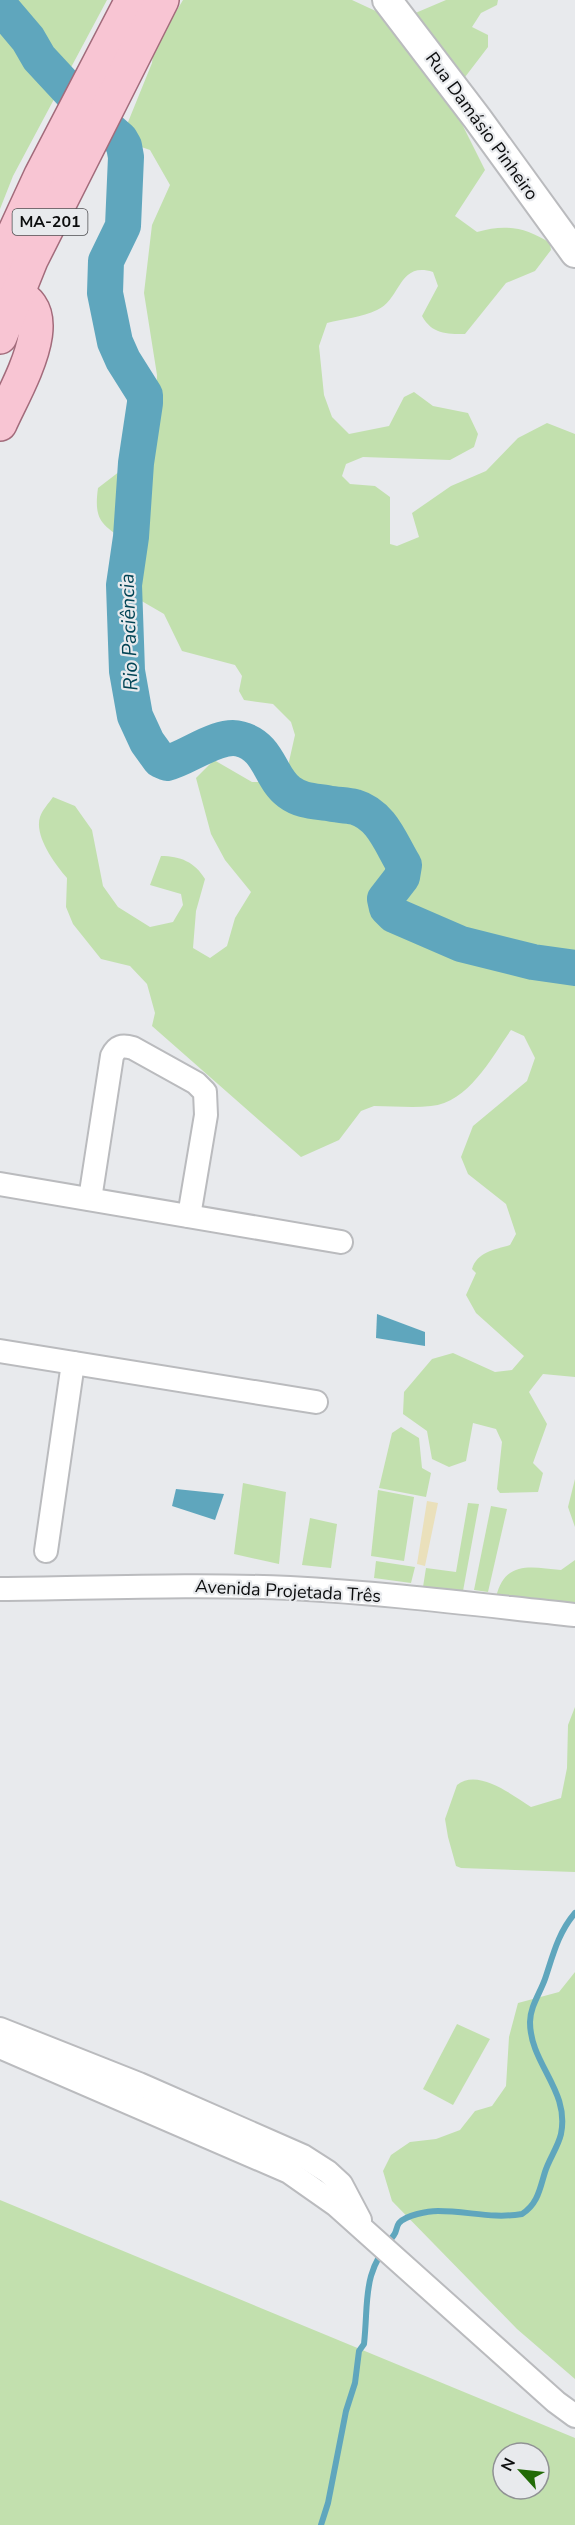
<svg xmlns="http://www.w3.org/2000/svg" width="575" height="2525" font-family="'Nunito Sans',sans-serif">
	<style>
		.green { fill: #c2e0ae; fill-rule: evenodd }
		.sand { fill: #eae0bb }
		.water { fill: #5fa6bd }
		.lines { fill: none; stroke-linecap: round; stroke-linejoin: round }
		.stream { stroke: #5fa6bd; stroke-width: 6 }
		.river { stroke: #5fa6bd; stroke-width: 36 }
		.minor-casing { stroke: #babbbe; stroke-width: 26 }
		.tertiary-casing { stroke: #babbbe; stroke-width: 32 }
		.primary-casing { stroke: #a26b7b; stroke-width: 36 }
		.minor { stroke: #fff; stroke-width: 22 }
		.tertiary { stroke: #fff; stroke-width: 28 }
		.primary { stroke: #f8c5d3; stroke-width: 33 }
		.labels { text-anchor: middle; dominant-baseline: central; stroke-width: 4.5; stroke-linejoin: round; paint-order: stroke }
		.shield { fill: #e8eaed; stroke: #4e4f51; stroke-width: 1.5 }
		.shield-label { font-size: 16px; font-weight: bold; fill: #0c0d0e }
		.street-label { font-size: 18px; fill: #0c0d0e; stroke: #e8eaed }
		.water-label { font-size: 20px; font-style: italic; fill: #004354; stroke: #e8eaed }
	</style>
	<rect width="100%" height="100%" fill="#e8eaed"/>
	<g class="green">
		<path d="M0 0H107L13 176 0 209Z"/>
		<path d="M183 0H352L380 13 406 17 446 0H498L497 5 481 13 472 27 488 35V47L449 98 485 170 455 216 477 232C505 224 525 227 550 243L551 250 535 271 506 283 465 334C446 334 432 334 422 316L438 286 433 272C398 261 401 300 377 310 362 317 343 319 327 323L319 346 324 395 332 417 349 434 389 426 404 397 414 392 433 406 468 413 478 434 474 447 450 460 363 457 346 464 342 476 350 484 375 486 390 497V544L397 546 419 537 412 513 451 486 486 471 518 438 547 423 575 434V1377L543 1374 529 1392 547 1424 533 1463 543 1473 538 1492 500 1493 497 1489 502 1442 496 1429 473 1423 466 1461 449 1467 432 1459 427 1431 403 1414 404 1392 432 1359 453 1353 495 1372 512 1370 524 1356 476 1313 466 1295 476 1273 472 1269C477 1252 494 1250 510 1245L516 1234 506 1204 468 1174 461 1157 473 1126 527 1081 535 1058 524 1036 511 1030C491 1058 469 1102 431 1106 413 1108 393 1106 374 1106L361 1111 339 1140 301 1157 152 1026 155 1013 147 984 130 966 101 959 73 924 66 907 67 878C55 864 34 836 40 817 42 810 49 803 53 797L75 806 92 830 103 886 118 907 150 927 173 922 183 905 181 894 150 885 161 856C180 856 195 862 205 879L196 911 193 948 210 958 227 946 235 918 251 892 225 860 211 834 196 778 214 760 252 782H276L288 766 295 735 291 722 273 704 244 700 239 691 242 676 235 665 182 651 164 614 133 596 126 577 130 545C104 524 93 524 98 488L124 468 148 467 155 446 157 375 144 293 152 225 170 185 150 150 127 142 124 132 152 63 156 31 177 10Z"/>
		<path d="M401 1427 419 1438 422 1468 431 1473 426 1497 379 1488 392 1433Z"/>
		<path d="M575 1479V1527L568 1507Z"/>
		<path d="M243 1483 286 1492 279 1564 234 1554Z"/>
		<path d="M378 1490 414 1497 404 1561 371 1556Z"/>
		<path d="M468 1503 479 1504 463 1591 423 1587 426 1568 456 1572Z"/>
		<path d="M491 1506 507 1509 488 1592 474 1590Z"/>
		<path d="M310 1518 337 1524 331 1568 302 1565Z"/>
		<path d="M575 1560V1614L496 1597C505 1560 531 1567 561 1570Z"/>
		<path d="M376 1561 415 1567 411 1583 374 1578Z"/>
		<path d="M575 1707V1872L461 1868 456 1866 448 1837 445 1819 457 1785C478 1768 512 1795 531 1807L561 1798 567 1768 568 1725Z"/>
		<path d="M575 1972V2379L517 2329 392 2201 383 2171 391 2155 410 2142 436 2139 460 2130 475 2111 492 2106 506 2086 509 2037 518 2003 559 1992Z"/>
		<path d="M457 2024 490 2039 453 2105 423 2089Z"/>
		<path d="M0 2200 575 2438V2525H0ZM503 2453H539V2489H503Z"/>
	</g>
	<path class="sand" d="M427 1501 438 1503 425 1566 417 1564Z"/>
	<g class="water">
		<path d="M377 1314 425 1332V1346L376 1338Z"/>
		<path d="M176 1489 224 1494 215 1520 172 1506Z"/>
	</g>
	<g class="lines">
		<path class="stream" d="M321 2525 328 2503 346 2411 355 2383 359 2351 364 2344C369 2298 361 2275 394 2235 397 2231 396 2227 399 2223 406 2215 428 2211 438 2211 468 2211 492 2219 522 2214 538 2204 540 2188 545 2172 549 2159 558 2147 561 2134 570 2090 530 2064 530 2022 530 2007 540 1993 545 1979 553 1955 558 1933 575 1913"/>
		<path class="river" d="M0 6 28 39 39 58 90 113 120 139 124 146 126 157 123 226 106 261 105 293 115 342 123 360 145 395V403L136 463 131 537 124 585 127 671 135 716 147 742 160 760 167 763C188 758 218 733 240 739 270 747 269 777 289 792 301 801 313 801 327 803 336 805 346 805 355 807 382 815 391 844 404 865L402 877 385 899 387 908 394 915 461 944 533 962 575 968"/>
		<defs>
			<g id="minor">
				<path d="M0 1184 341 1242"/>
				<path d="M90 1199 112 1056C117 1046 122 1045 133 1048L196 1083 205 1092 206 1115 189 1216"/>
				<path d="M0 1351 316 1402"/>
				<path d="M46 1551 73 1363"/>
				<path d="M0 1589C97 1588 194 1584 290 1588 386 1593 480 1605 575 1615"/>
				<path d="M0 2029 139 2084 303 2156 328 2172 341 2184 360 2220"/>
				<path d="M0 2047 289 2172 336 2205 556 2402 575 2416"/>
			</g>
			<path id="tertiary" d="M387 0 477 118 575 253"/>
			<g id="primary">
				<path d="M0 264 41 175 132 0"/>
				<path d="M0 292C73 297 15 389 0 424"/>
				<path d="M0 337 31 260 162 0"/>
			</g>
		</defs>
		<use href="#minor" class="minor-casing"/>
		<use href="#tertiary" class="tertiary-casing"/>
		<use href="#primary" class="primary-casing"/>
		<use href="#minor" class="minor"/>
		<use href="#tertiary" class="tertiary"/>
		<use href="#primary" class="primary"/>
	</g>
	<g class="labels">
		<rect class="shield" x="12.5" y="209" width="75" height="26" rx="4.5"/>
		<g class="shield-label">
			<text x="50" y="222">MA-201</text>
		</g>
		<g class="street-label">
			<text transform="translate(482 126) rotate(54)">Rua Damásio Pinheiro</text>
			<text transform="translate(288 1591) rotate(3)">Avenida Projetada Três</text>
		</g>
		<g class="water-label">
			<text transform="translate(129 632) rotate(-92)">Rio Paciência</text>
		</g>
	</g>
	<g transform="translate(521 2471) rotate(297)"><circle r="28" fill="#e8eaed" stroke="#909294" stroke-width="1.5"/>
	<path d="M0-4.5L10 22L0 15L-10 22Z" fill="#226b07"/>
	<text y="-9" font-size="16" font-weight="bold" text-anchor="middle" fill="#0c0d0e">N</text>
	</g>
</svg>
